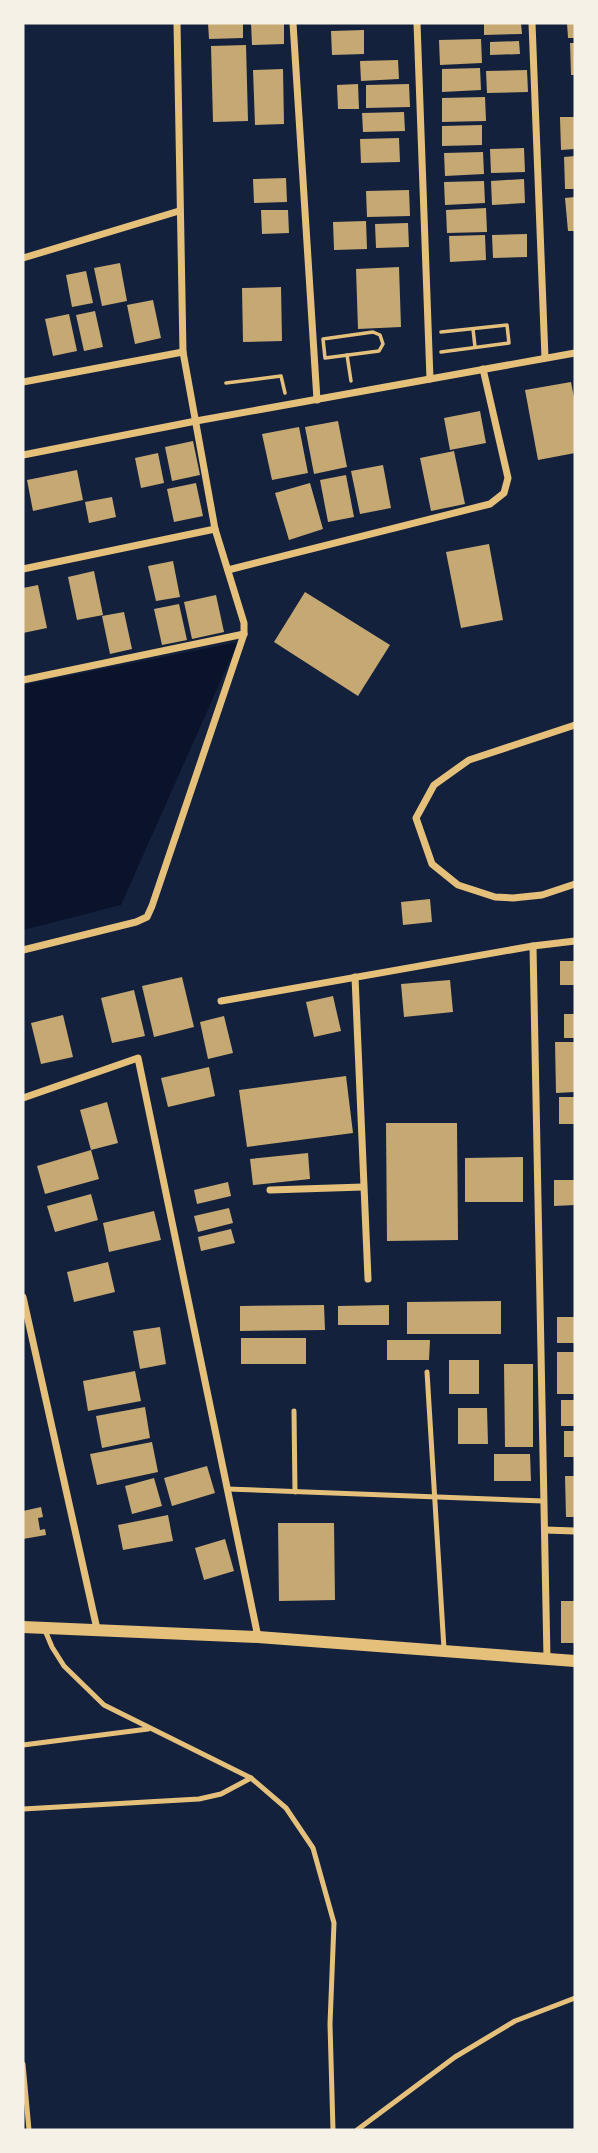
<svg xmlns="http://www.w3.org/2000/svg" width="598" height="2153" font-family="Signika,sans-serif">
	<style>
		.water { fill: #0b132b }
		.building { fill: #c6a872 }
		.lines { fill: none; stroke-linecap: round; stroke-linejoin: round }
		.path { stroke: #e5c07b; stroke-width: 3.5 }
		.service { stroke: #e5c07b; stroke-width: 5 }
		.minor { stroke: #e5c07b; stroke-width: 7 }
		.tertiary { stroke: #e5c07b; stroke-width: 12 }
	</style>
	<rect width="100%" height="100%" fill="#14213d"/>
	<path class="water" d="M238 642 121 905 23 930V685Z"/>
	<g class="building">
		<path d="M208 23H243V38L209 39Z"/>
		<path d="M251 23H284V44L252 45Z"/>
		<path d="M484 23H521L522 34 484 35Z"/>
		<path d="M567 23H575V38H568Z"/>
		<path d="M364 30V54L332 55 331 31Z"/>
		<path d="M481 39 482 63 440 65 439 40Z"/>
		<path d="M519 41 520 54 490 55V42Z"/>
		<path d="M570 43H575V75H571Z"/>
		<path d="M246 45 248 121 213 122 211 46Z"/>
		<path d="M398 60 399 79 361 81 360 61Z"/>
		<path d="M480 68 481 90 442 92V69Z"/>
		<path d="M283 69 284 124 255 125 253 70Z"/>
		<path d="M527 70 528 92 487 93 486 71Z"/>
		<path d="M358 84 359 109H338L337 85Z"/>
		<path d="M409 84 410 107 366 108V85Z"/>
		<path d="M485 97 486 121 442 122V98Z"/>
		<path d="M404 112 405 131 363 132 362 113Z"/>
		<path d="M560 117H575V149L561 150Z"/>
		<path d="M482 125V145L442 146V126Z"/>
		<path d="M399 138 400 162 361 163 360 139Z"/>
		<path d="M524 148 525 172 491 173 490 149Z"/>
		<path d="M483 152 484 174 445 176 444 153Z"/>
		<path d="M575 156V189H565L564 157Z"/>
		<path d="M286 178 287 202 254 203 253 179Z"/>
		<path d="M524 179 525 203 492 205 491 181Z"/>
		<path d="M484 181 485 203 445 205 444 182Z"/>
		<path d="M409 190 410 216 367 217 366 191Z"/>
		<path d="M575 197V231H568L565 198Z"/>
		<path d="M486 208 487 232 447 233 446 210Z"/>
		<path d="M261 210H288L289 233 262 234Z"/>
		<path d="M366 221 367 249 334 250 333 222Z"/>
		<path d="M408 223 409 247 376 248 375 224Z"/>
		<path d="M527 234V257L493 258 492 235Z"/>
		<path d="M485 235 486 260 450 262 449 236Z"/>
		<path d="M120 263 127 301 102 306 94 268Z"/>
		<path d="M399 267 401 327 358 329 356 269Z"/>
		<path d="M86 271 93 303 72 307 66 275Z"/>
		<path d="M281 287 282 341 243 342 242 288Z"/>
		<path d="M153 300 161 338 135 344 127 305Z"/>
		<path d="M95 311 103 347 84 351 76 315Z"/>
		<path d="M69 314 77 351 53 356 45 319Z"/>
		<path d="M571 382 575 403V453L538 460 525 390Z"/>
		<path d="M480 411 486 443 450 450 444 418Z"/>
		<path d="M338 421 347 467 314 474 305 427Z"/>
		<path d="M299 427 308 473 272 480 262 434Z"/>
		<path d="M193 441 200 475 172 481 165 447Z"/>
		<path d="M454 451 465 504 431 511 420 458Z"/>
		<path d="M158 453 164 483 141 488 135 458Z"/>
		<path d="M383 465 391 508 360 514 351 471Z"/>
		<path d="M77 470 83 500 33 511 27 480Z"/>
		<path d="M346 475 354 517 328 522 320 480Z"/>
		<path d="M196 483 203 516 174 522 167 489Z"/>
		<path d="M310 483 323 529 289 540 275 493Z"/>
		<path d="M112 497 116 517 89 523 85 502Z"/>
		<path d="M489 544 503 620 461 628 446 552Z"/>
		<path d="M173 561 180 597 156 601 148 566Z"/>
		<path d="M94 571 103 615 77 620 68 577Z"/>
		<path d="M38 585 47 628 23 633V588Z"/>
		<path d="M305 592 390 645 358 696 274 642Z"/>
		<path d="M216 595 224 632 192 639 184 602Z"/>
		<path d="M179 604 187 640 162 645 154 609Z"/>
		<path d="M124 612 132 649 110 654 102 616Z"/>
		<path d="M430 899 432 922 403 925 401 902Z"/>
		<rect x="560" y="961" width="15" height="24"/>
		<path d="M182 977 194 1027 154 1037 142 986Z"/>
		<path d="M450 980 453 1012 404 1017 401 984Z"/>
		<path d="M134 990 145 1036 112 1043 101 998Z"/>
		<path d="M333 996 341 1031 314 1037 306 1002Z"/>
		<rect x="564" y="1014" width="11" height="24"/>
		<path d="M63 1015 73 1057 41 1064 31 1023Z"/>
		<path d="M224 1016 233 1053 208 1059 200 1022Z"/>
		<path d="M555 1042H575V1092L556 1093Z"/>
		<path d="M209 1067 215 1096 168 1107 161 1078Z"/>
		<path d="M346 1076 353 1133 247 1147 239 1090Z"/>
		<rect x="559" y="1097" width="16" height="27"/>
		<path d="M107 1102 118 1143 91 1150 99 1179 45 1194 37 1166 91 1150 80 1110Z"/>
		<path d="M386 1123H457L458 1240 387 1241Z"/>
		<path d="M308 1153 310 1179 253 1185 250 1159Z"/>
		<path d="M523 1157V1202H465V1158Z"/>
		<path d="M554 1180H575V1205L554 1206Z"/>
		<path d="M228 1182 231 1196 197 1204 194 1190Z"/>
		<path d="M91 1194 98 1220 55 1232 47 1206Z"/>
		<path d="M229 1208 233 1223 198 1232 194 1216Z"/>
		<path d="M154 1211 161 1240 109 1252 103 1223Z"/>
		<path d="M231 1229 235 1243 201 1251 198 1237Z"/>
		<path d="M108 1262 115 1292 74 1302 67 1272Z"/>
		<path d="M501 1301V1334H407V1302Z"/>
		<path d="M324 1305 325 1330 240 1331V1306Z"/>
		<path d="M389 1305V1325H338V1306Z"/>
		<rect x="557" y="1317" width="18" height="26"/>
		<path d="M160 1327 166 1364 140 1369 133 1331Z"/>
		<rect x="241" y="1338" width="65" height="26"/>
		<path d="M387 1340H430L429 1360H387Z"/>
		<rect x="557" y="1352" width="18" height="42"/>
		<rect x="449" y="1360" width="30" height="34"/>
		<path d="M504 1364H533V1447H505Z"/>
		<path d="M135 1371 141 1401 88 1411 83 1381Z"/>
		<rect x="561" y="1400" width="14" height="26"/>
		<path d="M145 1407 150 1438 102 1448 96 1416Z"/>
		<path d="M458 1408H487L488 1444H458Z"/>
		<rect x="564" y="1431" width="11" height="26"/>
		<path d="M152 1442 158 1472 97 1485 90 1454Z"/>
		<path d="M494 1454H530L531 1481H494Z"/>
		<path d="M207 1466 215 1493 172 1506 164 1478Z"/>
		<path d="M565 1476H575V1517H566Z"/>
		<path d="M154 1478 162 1506 132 1514 125 1486Z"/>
		<path d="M41 1507 43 1517 38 1518 40 1530 45 1529 46 1535 23 1539V1511Z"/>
		<path d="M168 1515 173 1541 123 1550 118 1525Z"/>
		<path d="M278 1523H334L335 1600 279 1601Z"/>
		<path d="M225 1539 234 1571 204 1580 195 1548Z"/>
		<rect x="561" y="1601" width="14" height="42"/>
	</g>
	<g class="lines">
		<g class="path">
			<path d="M473 329 475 347"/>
			<path d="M373 332 380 335 383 344 379 351 325 358 323 339Z"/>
			<path d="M441 332 507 325 509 343 441 352"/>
			<path d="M347 355 351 381"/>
			<path d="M226 383 281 376 285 393"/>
		</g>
		<g class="service">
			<path d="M427 1372 444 1649"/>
			<path d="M294 1411 295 1492"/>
			<path d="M227 1489 544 1501"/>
			<path d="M44 1628 52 1647 64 1666 104 1705 251 1778 286 1808 313 1848 334 1923 330 2024 333 2130"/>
			<path d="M23 1745 148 1729"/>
			<path d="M23 1809 199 1799 221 1794 251 1778"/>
			<path d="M23 2064 29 2130"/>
			<path d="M357 2130 455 2057 515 2021 575 1998"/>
		</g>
		<g class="minor">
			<path d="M293 23 317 400"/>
			<path d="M417 23 430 379"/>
			<path d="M532 23 545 358"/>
			<path d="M23 258 179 211"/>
			<path d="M23 382 183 352"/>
			<path d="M23 455 196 421 575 353"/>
			<path d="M23 569 215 529"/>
			<path d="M228 570 490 504 504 493 508 478 483 369"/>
			<path d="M23 680 244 634"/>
			<path d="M575 725 469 760 434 785 416 818 432 864 458 885 495 897 513 898 542 895 575 884"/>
			<path d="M533 946 575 941"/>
			<path d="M23 950 136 922 147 917 152 906 244 634V623L215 529 183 352 177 23"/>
			<path d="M355 977 368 1279"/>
			<path d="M221 1001 533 946 547 1658"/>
			<path d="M23 1098 138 1058 258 1637"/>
			<path d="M270 1190 363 1187"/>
			<path d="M23 1297 97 1629"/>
			<path d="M545 1530 575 1531"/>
		</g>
		<path class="tertiary" d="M23 1627 258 1637 575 1661"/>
	</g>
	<rect width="598" height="2153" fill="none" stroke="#f6f1e7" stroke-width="49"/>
</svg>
